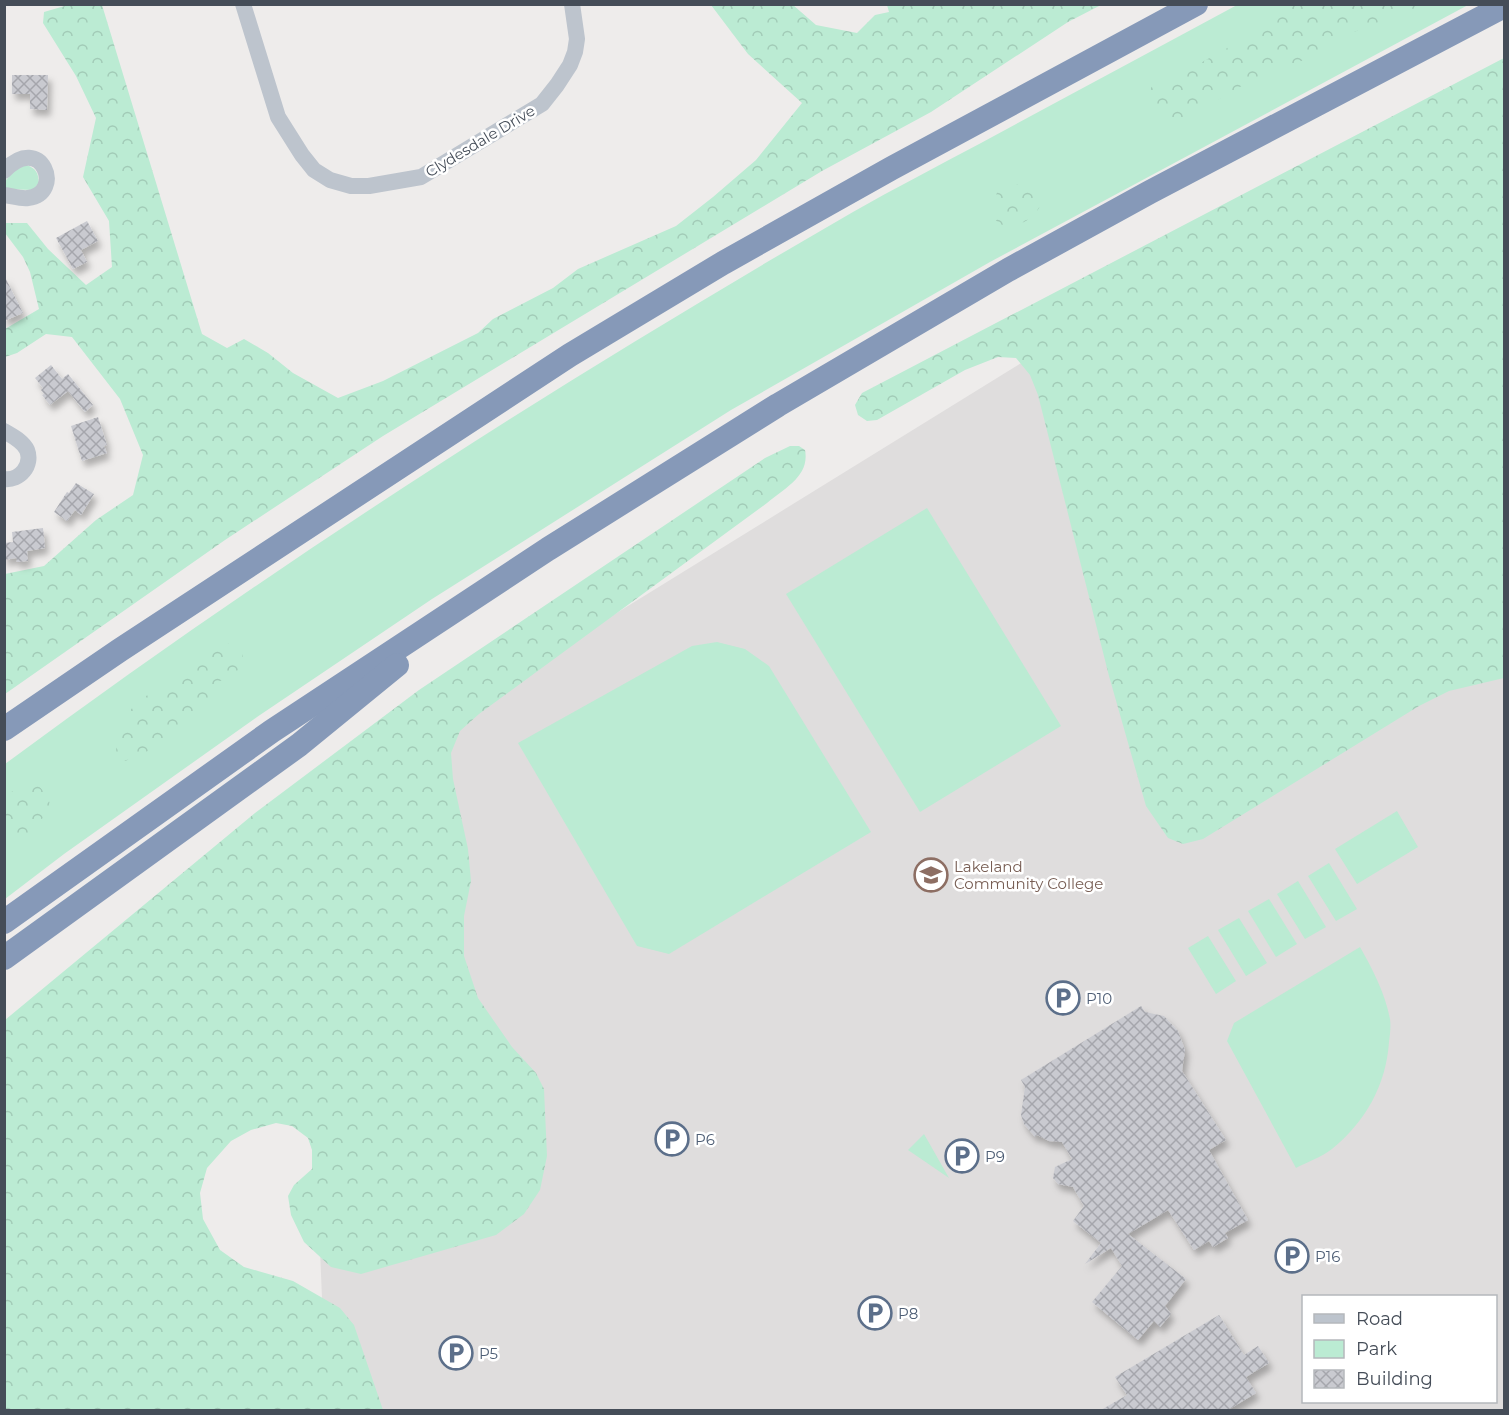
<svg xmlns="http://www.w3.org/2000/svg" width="1509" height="1415" font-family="Montserrat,sans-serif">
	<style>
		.education { fill: #dfdddd; fill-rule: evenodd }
		.green { fill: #bbebd3 }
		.forest { fill: url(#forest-crowns) }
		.building { fill: url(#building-cross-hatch); filter: url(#shadow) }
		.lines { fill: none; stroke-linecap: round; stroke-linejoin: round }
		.minor { stroke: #bdc4cd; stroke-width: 16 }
		.highway { stroke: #8699b8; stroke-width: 24 }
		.labels { text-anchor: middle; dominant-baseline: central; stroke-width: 5; stroke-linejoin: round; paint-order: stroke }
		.street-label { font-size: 15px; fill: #454d58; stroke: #fff }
		.education-label { font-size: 15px; fill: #785e54; stroke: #fff; text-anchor: start }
		.service-label { font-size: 15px; fill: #4e5e75; stroke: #fff; text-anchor: start }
	</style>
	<defs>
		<pattern id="forest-crowns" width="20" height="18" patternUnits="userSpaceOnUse" patternTransform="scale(1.5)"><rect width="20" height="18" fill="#bbebd3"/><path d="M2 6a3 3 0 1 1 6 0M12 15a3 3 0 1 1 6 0" fill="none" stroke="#a2cbb7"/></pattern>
		<pattern id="building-cross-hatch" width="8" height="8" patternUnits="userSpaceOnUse" patternTransform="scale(1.5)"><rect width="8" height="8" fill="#c9cad0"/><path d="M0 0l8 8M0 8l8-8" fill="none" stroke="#a5a6ac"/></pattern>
		<filter id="shadow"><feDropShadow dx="3.5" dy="6" stdDeviation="3" flood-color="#0004"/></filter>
	</defs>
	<rect width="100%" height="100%" fill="#eeeceb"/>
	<path class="education" d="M1282 202 1504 326V1410H203L322 1298 310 1006 406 743ZM1304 1296H1496V1402H1304Z"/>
	<g class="green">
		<path d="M1237 5H1468L990 262 731 410 432 599 257 717 64 854 5 899V764C277 563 560 381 853 212 895 188 938 166 981 143 1066 97 1152 51 1237 5Z"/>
		<path d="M27 165C36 169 38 172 39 183L33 190 5 189V181L18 167Z"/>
		<path d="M927 508 1061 726 920 812 786 594Z"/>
		<path d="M717 642 745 649 769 666 871 832 669 954 637 946 518 743 692 646Z"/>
		<path d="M1397 811 1418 847 1357 884 1335 849Z"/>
		<path d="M1329 863 1357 909 1336 921 1308 876Z"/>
		<path d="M1298 881 1326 927 1305 939 1277 894Z"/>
		<path d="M1269 899 1297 944 1276 957 1248 911Z"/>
		<path d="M1239 918 1267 963 1246 976 1218 930Z"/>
		<path d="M1208 936 1236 981 1216 994 1188 948Z"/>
		<path d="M1360 947C1373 970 1385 993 1390 1019 1391 1026 1390 1035 1389 1042 1386 1085 1366 1121 1332 1149 1322 1157 1307 1162 1296 1168L1227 1041 1234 1023Z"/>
		<path d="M924 1134 949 1178 908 1150Z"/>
	</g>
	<g class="forest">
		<path d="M68 5H102L202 334 227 348 244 339 268 353 293 373 338 398 383 381 478 333 493 319 553 288 578 269 676 226 713 197 756 160 802 103 748 54 711 5H793L816 25 857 33 875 15 889 12 887 5H1101L1068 22 931 112 822 171 383 436 225 540 5 694V574L44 566 96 520 133 495 143 455 120 399 72 337 46 334 17 353 5 357V329L39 309 30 272 23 257 5 233V223H27L48 249 86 285 112 267 109 221 83 177 96 118 76 76 43 23 44 12Z"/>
		<path d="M1295 5H1423L1410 10 1390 15 1372 26 1344 35 1329 44 1317 56 1264 73 1195 113 1173 121 1163 120 1148 104 1147 93 1154 84 1188 70 1256 32 1270 18Z"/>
		<path d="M1504 58V678L1449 691 1419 706 1203 839 1183 844 1168 838 1146 806 1109 676 1038 395 1030 375 1016 358 998 357 965 370 877 420 867 421 858 415 855 405 862 393Z"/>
		<path d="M1025 182 1036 187 1042 193C1041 198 1041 204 1039 208 1032 220 1012 232 999 223 993 219 992 212 990 206L998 191Z"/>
		<path d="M790 446H799L805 450C810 476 785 488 767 503L479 714 460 731 451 753 453 779 468 849 471 881 464 916V956L478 998 512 1047 536 1073 544 1089 547 1156 540 1190 524 1214 496 1235 361 1274 331 1267 304 1242 291 1215 288 1196 294 1185 312 1169V1150L308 1138 292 1126 276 1123 251 1130 231 1141 207 1168 200 1193 203 1219 220 1250 244 1267 293 1281 340 1308 354 1325 383 1410H5V1020L255 813 419 690 765 458Z"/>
		<path d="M231 643 238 645 243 653 242 666 232 676 220 681 210 707 145 753 125 761 117 757C111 726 141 684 174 690 187 681 179 672 186 664 195 652 217 647 231 643Z"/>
		<path d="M28 784 38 785C63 812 42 810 32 836L20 842 10 837 5 839V795Z"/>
	</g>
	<g class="building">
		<path d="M12 75H48L47 110 30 109V94H12Z"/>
		<path d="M87 221 98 241 81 250 87 262 73 269 56 238Z"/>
		<path d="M4 275 23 313 4 321Z"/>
		<path d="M51 365 62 379 68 374 93 405 85 412 68 391 50 405 42 395 44 394 41 390 43 388 35 378Z"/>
		<path d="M98 417 107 445 104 446 107 453 82 461 71 426Z"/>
		<path d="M76 483 94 494 81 515 75 510 67 521 54 512 67 492 69 493Z"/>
		<path d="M43 528 45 548 27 551 28 561 17 562 16 558 4 560V543L13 542 12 532Z"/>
		<path d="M1141 1006 1145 1012 1164 1016 1178 1031 1185 1050 1182 1071 1226 1140 1209 1150 1248 1220 1225 1233 1228 1238 1213 1247 1209 1241 1194 1250 1168 1210 1128 1234 1186 1279 1165 1306 1171 1314 1160 1327 1154 1321 1138 1340 1092 1302 1122 1266 1111 1248 1085 1264 1101 1243 1073 1221 1084 1206 1073 1187 1058 1184 1053 1178 1055 1167 1072 1159 1062 1142 1049 1141 1037 1135 1035 1137 1024 1124 1021 1115 1025 1087 1021 1080Z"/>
		<path d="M1219 1315 1244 1355 1258 1346 1269 1363 1246 1377 1256 1393 1228 1410H1101L1127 1395 1115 1377Z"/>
	</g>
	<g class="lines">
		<g class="minor">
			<path d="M243 4 278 117 302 155 314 170 330 180 351 186H369L421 177 542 104 557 85 570 65 575 52 577 39 572 4"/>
			<path d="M4 171C42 131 65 194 28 198 21 199 12 196 4 195"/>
			<path d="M4 431C12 436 23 441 27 450 33 465 20 481 4 479"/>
		</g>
		<g class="highway">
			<path d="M4 729 120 650 570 355 723 263 892 168 1196 4"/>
			<path d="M4 922 272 731 548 549 778 405 1008 270 1150 192 1504 6"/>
			<path d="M4 958 299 745 397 665"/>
		</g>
	</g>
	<defs>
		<symbol id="university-ring" viewBox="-11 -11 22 22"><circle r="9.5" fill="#fff" stroke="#8d6e63" stroke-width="1.5"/><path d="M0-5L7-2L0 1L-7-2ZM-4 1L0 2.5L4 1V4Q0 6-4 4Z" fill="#8d6e63"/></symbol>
		<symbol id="parking-ring" viewBox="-11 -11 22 22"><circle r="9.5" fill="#fff" stroke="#5c6f8a" stroke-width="1.5"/><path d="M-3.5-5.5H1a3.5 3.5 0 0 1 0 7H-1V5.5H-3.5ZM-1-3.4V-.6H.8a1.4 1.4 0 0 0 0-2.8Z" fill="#5c6f8a"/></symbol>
	</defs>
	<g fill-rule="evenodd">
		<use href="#university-ring" x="912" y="856" width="38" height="38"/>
		<use href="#parking-ring" x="1044" y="979" width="38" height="38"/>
		<use href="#parking-ring" x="653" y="1120" width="38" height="38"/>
		<use href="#parking-ring" x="943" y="1137" width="38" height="38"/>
		<use href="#parking-ring" x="1273" y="1237" width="38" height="38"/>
		<use href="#parking-ring" x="856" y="1294" width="38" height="38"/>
		<use href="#parking-ring" x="437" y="1334" width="38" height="38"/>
	</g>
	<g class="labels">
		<g class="street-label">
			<text transform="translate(480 141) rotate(-31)">Clydesdale Drive</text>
		</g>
		<g class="education-label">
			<text x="954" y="866">Lakeland<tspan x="954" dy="17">Community College</tspan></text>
		</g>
		<g class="service-label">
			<text x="1086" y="998">P10</text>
			<text x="695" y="1139">P6</text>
			<text x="985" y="1156">P9</text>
			<text x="1315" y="1256">P16</text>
			<text x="898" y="1313">P8</text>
			<text x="479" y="1353">P5</text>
		</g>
	</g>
	<rect width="1509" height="1415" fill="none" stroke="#454d58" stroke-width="12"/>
	<rect x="1302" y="1295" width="195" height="108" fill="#ffffff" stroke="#b5b8bc" stroke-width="1.5"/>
	<rect x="1314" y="1314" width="30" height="9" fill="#bdc4cd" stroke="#b5b8bc" stroke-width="1.5"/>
	<text x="1356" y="1325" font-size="18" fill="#454d58">Road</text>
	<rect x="1314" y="1340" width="30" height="18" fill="#bbebd3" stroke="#b5b8bc" stroke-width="1.5"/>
	<text x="1356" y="1355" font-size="18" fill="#454d58">Park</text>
	<rect x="1314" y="1370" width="30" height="18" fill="url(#building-cross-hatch)" stroke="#b5b8bc" stroke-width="1.5"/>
	<text x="1356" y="1385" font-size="18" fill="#454d58">Building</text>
</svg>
